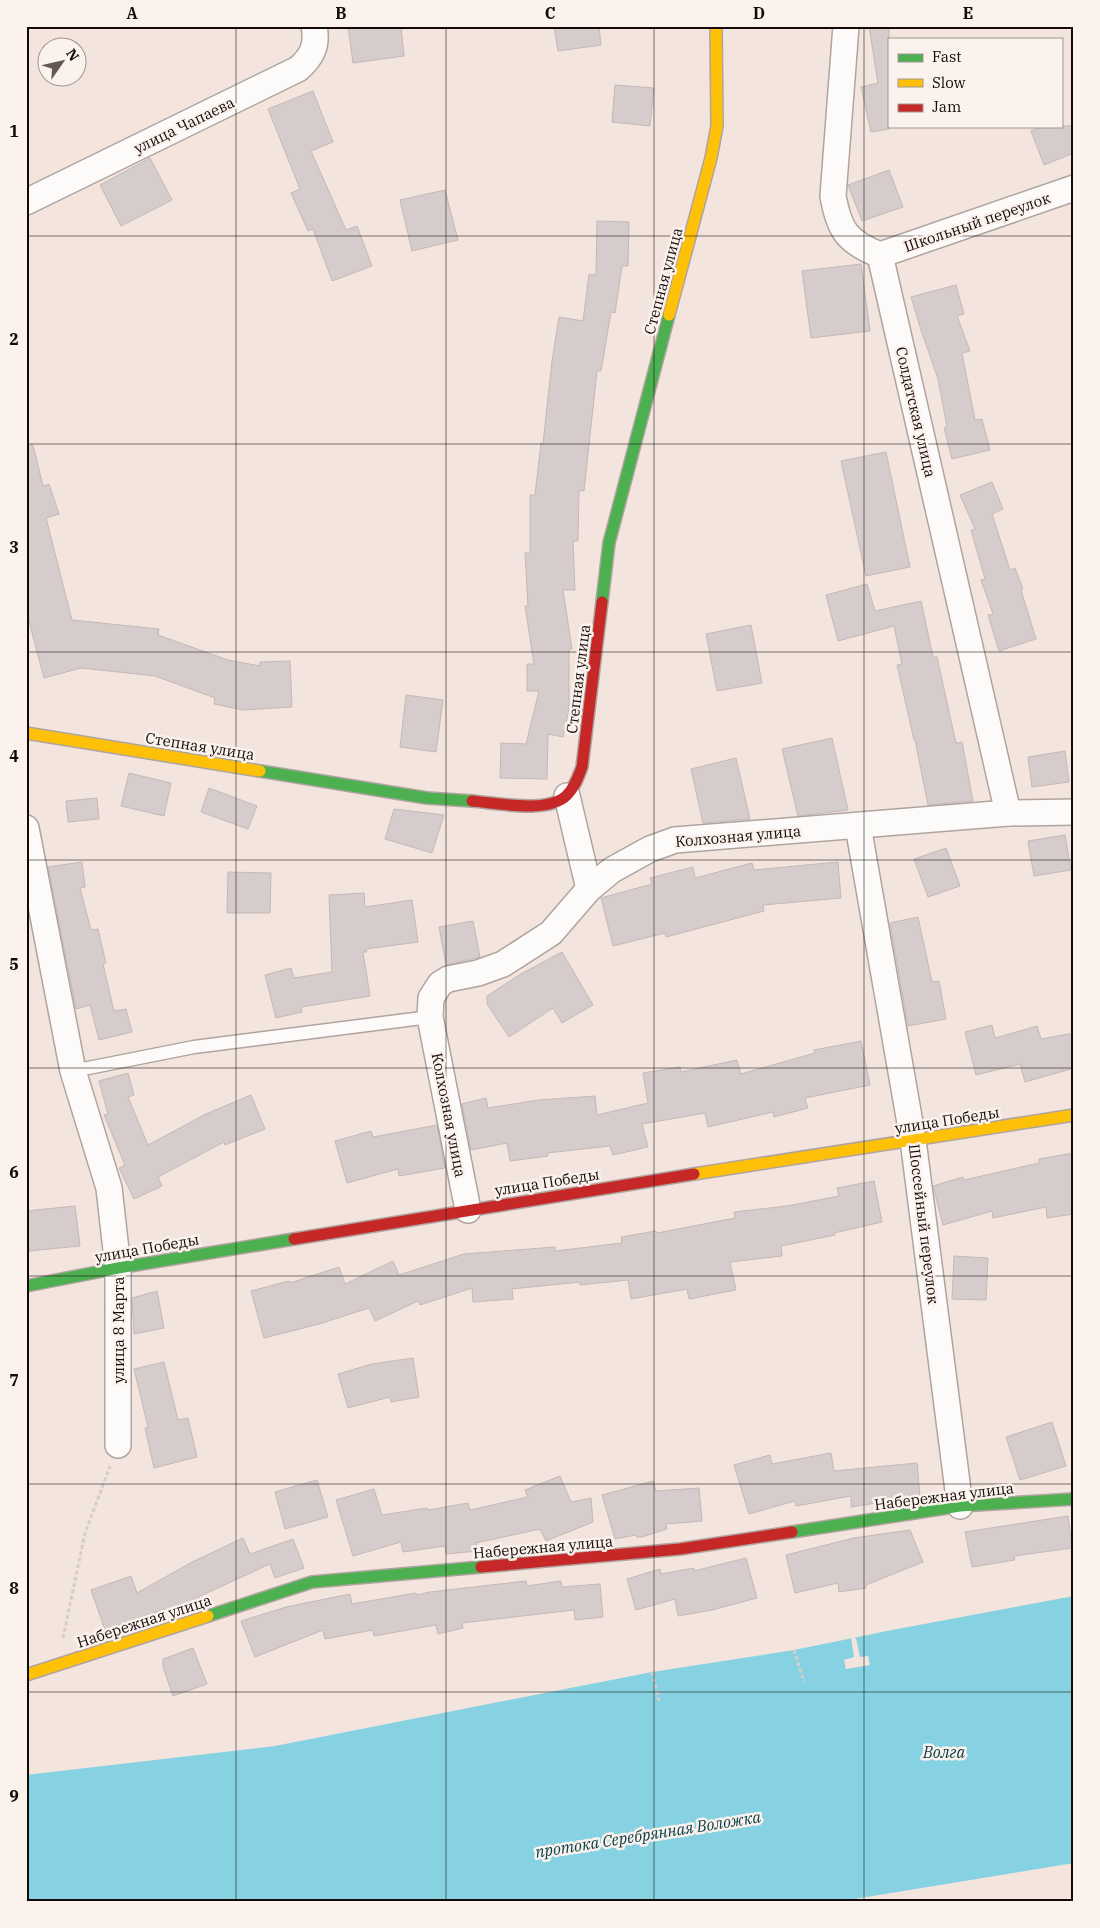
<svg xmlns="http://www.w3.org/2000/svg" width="1100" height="1928" font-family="'IBM Plex Serif',serif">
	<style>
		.water { fill: #86d2e2 }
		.pier { fill: #f3e4dd }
		.building { fill: #d6cccc; stroke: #c4b9b9 }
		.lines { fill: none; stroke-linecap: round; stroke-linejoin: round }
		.lane-casing { stroke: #afa49f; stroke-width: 15 }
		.street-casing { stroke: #afa49f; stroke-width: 28 }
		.fast-casing { stroke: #afa49f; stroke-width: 14 }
		.slow-casing { stroke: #afa49f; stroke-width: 14 }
		.jam-casing { stroke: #afa49f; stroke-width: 14 }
		.path { stroke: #d3cecc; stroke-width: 3; stroke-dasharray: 4 2.5; stroke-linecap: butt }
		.lane { stroke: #fdfbfa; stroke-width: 12 }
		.street { stroke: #fdfbfa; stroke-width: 25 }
		.fast { stroke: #4caf50; stroke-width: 11 }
		.slow { stroke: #ffc107; stroke-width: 11 }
		.jam { stroke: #c62828; stroke-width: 11 }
		.grid { fill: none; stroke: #140b08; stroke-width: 1; stroke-opacity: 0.55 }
		.labels { text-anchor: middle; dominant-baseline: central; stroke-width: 5; stroke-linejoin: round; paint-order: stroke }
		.street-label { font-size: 15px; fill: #140b08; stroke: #fcf2ed }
		.water-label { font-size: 16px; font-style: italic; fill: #09404a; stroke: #fcf2ed }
		.neatline { fill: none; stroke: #140b08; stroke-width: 2 }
		.grid-label { font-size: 16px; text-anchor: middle; font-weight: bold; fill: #140b08 }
	</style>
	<rect width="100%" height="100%" fill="#f3e4dd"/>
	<path class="water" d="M1074 1596V1863L836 1902H26V1775L275 1746 652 1672 794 1650 892 1630Z"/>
	<path class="pier" d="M851 1638H856L860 1657 868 1656 870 1665 846 1669 844 1660 854 1657Z"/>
	<g class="building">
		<path d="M348 26H401L404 56 353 63Z"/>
		<path d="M554 26H599L601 45 558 51Z"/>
		<path d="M869 26H889V129L871 132 861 87 878 83Z"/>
		<path d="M615 85 654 88 650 126 612 122Z"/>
		<path d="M313 91 333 142 311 151 346 230 357 226 372 266 332 281 313 229 308 231 291 193 300 189 268 109Z"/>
		<path d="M1043 126H1074V153L1044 165 1031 131Z"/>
		<path d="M150 158 172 200 121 226 100 185Z"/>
		<path d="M889 170 903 207 862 221 848 185Z"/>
		<path d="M445 190 458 240 412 251 400 200Z"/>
		<path d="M597 221 629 222 628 266H622L615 313 611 312 601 371H597L584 491 579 490 578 541H573L575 590H563L572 649H569V709L563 737 548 734 547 779 500 778 501 743 526 744 539 691H527V664H534L525 606H528L525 553H530V495H535L541 443 543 444 552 361 559 317 583 321 589 274 596 275Z"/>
		<path d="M861 264 870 331 811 338 802 271Z"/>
		<path d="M956 285 964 314 957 316 970 351 962 353 975 420 982 419 990 450 952 459 944 428 947 427 938 379 921 330 911 297Z"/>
		<path d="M33 445 43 486 49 484 59 514 46 518 72 620 159 629 158 635 228 660 260 666V662L290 661 292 707 243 710 214 704 215 698 155 676 81 668 44 678 26 610V446Z"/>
		<path d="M886 452 910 567 866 576 841 461Z"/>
		<path d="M992 482 1003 509 992 514 1010 570 1015 568 1023 589 1021 590 1036 639 999 651 988 615 993 614 981 580 985 579 971 530 975 529 960 495Z"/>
		<path d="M867 584 875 611 921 601 933 657H937L956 743 962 742 973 801 928 805 915 740H914L897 665 902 664 894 626 838 641 826 595Z"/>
		<path d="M751 625 762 683 717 691 706 634Z"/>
		<path d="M406 695 443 700 436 752 400 747Z"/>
		<path d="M832 738 848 810 798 816 782 749Z"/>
		<path d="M1065 751 1069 782 1032 787 1028 757Z"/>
		<path d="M736 758 750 819 703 823 691 769Z"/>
		<path d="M129 773 171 783 164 816 121 806Z"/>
		<path d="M209 788 257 806 248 829 201 812Z"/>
		<path d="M97 798 99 819 68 822 66 801Z"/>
		<path d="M394 809 444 815 432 853 385 839Z"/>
		<path d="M1065 835 1071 870 1034 876 1028 841Z"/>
		<path d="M946 848 960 886 928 897 914 859Z"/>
		<path d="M82 862 85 887 80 888 91 930 98 929 106 963 103 964 114 1011 126 1009 132 1032 99 1040 90 1005 76 1009 48 867Z"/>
		<path d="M838 862 841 898 763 905 764 911 666 937 665 933 613 946 601 898 652 884 650 878 693 867 695 878 752 863 754 870Z"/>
		<path d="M228 872 271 873 270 913H227Z"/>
		<path d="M364 893 365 907 412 900 418 942 366 949 367 952H363L370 996 301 1007 302 1012 276 1018 265 975 291 968 294 978 332 972 329 895Z"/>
		<path d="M918 917 932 982 939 981 946 1019 908 1026 890 923Z"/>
		<path d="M473 921 480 957 446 965 439 927Z"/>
		<path d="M562 952 593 1005 562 1023 553 1008 509 1037 487 1004V996L519 975Z"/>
		<path d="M992 1025 995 1038 1037 1026 1041 1039 1074 1033V1068L1025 1082 1020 1064 976 1075 965 1032Z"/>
		<path d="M861 1041 870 1085 805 1098 808 1108 774 1117 773 1112 708 1127 705 1113 642 1124 648 1147 613 1155 610 1146 547 1153 548 1156 510 1161 507 1143 471 1150 462 1104 486 1098 488 1108 539 1100 595 1096 597 1115 648 1103 643 1073 680 1067 681 1072 737 1060 741 1074 815 1053 814 1050Z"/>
		<path d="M128 1073 134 1095 128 1097 148 1145 206 1114 251 1095 265 1129 225 1145 224 1142 158 1177 162 1186 134 1199 119 1168 125 1165 104 1115 108 1114 99 1081Z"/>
		<path d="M437 1125 445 1168 399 1176 398 1169 347 1183 335 1141 371 1131 373 1137Z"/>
		<path d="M1074 1153V1214L1047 1218 1046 1207 993 1218 992 1211 943 1225 933 1186 963 1177 964 1180 1039 1163V1159Z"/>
		<path d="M874 1181 882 1222 834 1233 835 1235 781 1246 782 1256 730 1262 736 1290 689 1299 687 1289 631 1299 628 1280 580 1285V1282L512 1289 513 1299 473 1302 472 1288 420 1305 418 1301 375 1321 369 1308 319 1324 264 1338 251 1291 289 1281 290 1283 339 1267 345 1284 393 1261 399 1275 464 1254 555 1247V1251L622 1243 621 1237 656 1231 657 1233 735 1218 734 1212 787 1206 839 1196 837 1188Z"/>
		<path d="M75 1206 80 1246 29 1251 26 1211Z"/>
		<path d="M954 1256 988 1258 986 1300 952 1299Z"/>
		<path d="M157 1291 164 1328 134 1334 132 1298Z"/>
		<path d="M413 1358 419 1397 391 1402 390 1397 348 1408 338 1374 372 1364Z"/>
		<path d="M164 1362 178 1420 188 1418 197 1457 154 1468 145 1428 148 1427 134 1369Z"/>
		<path d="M1052 1422 1066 1466 1020 1480 1006 1437Z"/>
		<path d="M831 1453 834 1471 917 1463 920 1496 851 1507V1496L796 1506 795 1501 749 1514 734 1465 770 1455 772 1464Z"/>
		<path d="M560 1476 571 1502 591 1498 593 1522 546 1541 540 1529 476 1543 478 1551 446 1554 445 1546 403 1552 401 1542 353 1556 336 1500 374 1489 382 1515 427 1508 428 1510 468 1503 470 1510 528 1497 525 1490Z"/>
		<path d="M317 1480 328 1517 285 1529 275 1492Z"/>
		<path d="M653 1481 656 1491 699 1488 702 1521 666 1524 667 1529 642 1537H637L636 1535 615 1539 602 1495Z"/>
		<path d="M1068 1516 1072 1548 1014 1556 1015 1560 972 1567 965 1532Z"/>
		<path d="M910 1530 923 1562 866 1585V1588L839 1592 838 1583 795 1593 786 1555 854 1538Z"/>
		<path d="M243 1538 250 1554 293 1539 304 1568 275 1578 270 1564 198 1597 201 1601 199 1602 167 1613 165 1609 105 1630 91 1590 131 1576 137 1593 192 1562Z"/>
		<path d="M746 1558 757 1598 712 1610 678 1616 675 1599 636 1610 627 1579 660 1569 661 1574 694 1568V1571Z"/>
		<path d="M526 1581 527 1586 561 1581 562 1587 600 1584 603 1617 575 1620 574 1610 462 1623 463 1628 438 1634 436 1625 374 1636 373 1630 325 1639 323 1630 255 1657 241 1621 286 1607 345 1595 350 1594 352 1604 416 1593 417 1595 430 1592Z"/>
		<path d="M193 1648 207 1684 173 1696 163 1667V1659Z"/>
	</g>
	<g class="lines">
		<defs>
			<path id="lane" d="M73 1071 194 1047 430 1017"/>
			<g id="street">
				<path d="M846 26 833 196C839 230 847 242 880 255L1008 813"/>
				<path d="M26 202 298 69C312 57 318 45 314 26"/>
				<path d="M880 255 1074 188"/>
				<path d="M567 796 589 889"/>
				<path d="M858 826 913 1140 960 1506"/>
				<path d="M26 828 73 1071 109 1188 118 1268V1445"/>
				<path d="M468 1210 430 1017 431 998 440 984 448 979 478 973 503 964 551 933 589 889 612 870 650 849 675 840 1008 813 1074 812"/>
			</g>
			<g id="fast">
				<path d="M602 602 609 543 669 315"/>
				<path d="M260 771 427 798 472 801"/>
				<path d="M26 1286 118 1268 294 1239"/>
				<path d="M792 1532 960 1506 1074 1499"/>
				<path d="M208 1616 312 1582 481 1567"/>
			</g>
			<g id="slow">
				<path d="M669 315 711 158 717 126 716 26"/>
				<path d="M26 733 260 771"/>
				<path d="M694 1174 1074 1115"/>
				<path d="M26 1675 208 1616"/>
			</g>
			<g id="jam">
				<path d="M472 801C497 803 549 814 567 795 575 787 578 777 582 767L602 602"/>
				<path d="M294 1239 694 1174"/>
				<path d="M481 1567 680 1549 792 1532"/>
			</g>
		</defs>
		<use href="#lane" class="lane-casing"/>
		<use href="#street" class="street-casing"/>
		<use href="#fast" class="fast-casing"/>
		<use href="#slow" class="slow-casing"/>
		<use href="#jam" class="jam-casing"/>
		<g class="path">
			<path d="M63 1638 85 1533 110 1466"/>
			<path d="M794 1650 804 1682"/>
			<path d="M652 1672 659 1701"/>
		</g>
		<use href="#lane" class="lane"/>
		<use href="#street" class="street"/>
		<use href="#fast" class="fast"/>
		<use href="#slow" class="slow"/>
		<use href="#jam" class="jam"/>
	</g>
	<path class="grid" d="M236 26V1902M446 26V1902M654 26V1902M864 26V1902M26 236H1074M26 444H1074M26 652H1074M26 860H1074M26 1068H1074M26 1276H1074M26 1484H1074M26 1692H1074"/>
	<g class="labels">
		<g class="street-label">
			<text transform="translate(184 125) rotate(-26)">улица Чапаева</text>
			<text transform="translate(977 222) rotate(-19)">Школьный переулок</text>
			<text transform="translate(663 281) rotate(-75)">Степная улица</text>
			<text transform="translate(916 412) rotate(77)">Солдатская улица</text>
			<text transform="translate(578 679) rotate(-83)">Степная улица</text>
			<text transform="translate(200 746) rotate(9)">Степная улица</text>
			<text transform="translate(738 836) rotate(-5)">Колхозная улица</text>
			<text transform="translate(449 1115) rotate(79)">Колхозная улица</text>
			<text transform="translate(947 1120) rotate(-9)">улица Победы</text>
			<text transform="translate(547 1182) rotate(-9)">улица Победы</text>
			<text transform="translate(924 1224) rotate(83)">Шоссейный переулок</text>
			<text transform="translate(147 1248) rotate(-10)">улица Победы</text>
			<text transform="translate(118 1330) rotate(-90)">улица 8 Марта</text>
			<text transform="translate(944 1496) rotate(-7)">Набережная улица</text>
			<text transform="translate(543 1547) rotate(-5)">Набережная улица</text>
			<text transform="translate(144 1621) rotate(-18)">Набережная улица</text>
		</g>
		<g class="water-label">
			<text x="944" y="1752">Волга</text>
			<text transform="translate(648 1834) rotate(-9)">протока Серебрянная Воложка</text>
		</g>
	</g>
	<rect width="1100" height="1928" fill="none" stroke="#fcf2ed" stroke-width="55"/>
	<rect x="888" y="38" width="175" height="90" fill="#fcf2ed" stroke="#9f9691"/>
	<rect x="898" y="54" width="25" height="8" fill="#4caf50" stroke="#9f9691"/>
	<text x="932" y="62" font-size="15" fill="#140b08">Fast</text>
	<rect x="898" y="79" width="25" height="8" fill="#ffc107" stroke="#9f9691"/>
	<text x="932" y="88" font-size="15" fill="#140b08">Slow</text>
	<rect x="898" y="104" width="25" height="8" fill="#c62828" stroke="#9f9691"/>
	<text x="932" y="112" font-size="15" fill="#140b08">Jam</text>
	<g transform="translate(62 62) rotate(56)"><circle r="24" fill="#fcf2ed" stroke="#9f9691"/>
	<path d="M0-4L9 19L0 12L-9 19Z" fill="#625753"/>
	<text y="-8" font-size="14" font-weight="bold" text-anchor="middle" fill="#140b08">N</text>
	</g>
	<rect x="28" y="28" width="1044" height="1872" class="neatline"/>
	<g class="grid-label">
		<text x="132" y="19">A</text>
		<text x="341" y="19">B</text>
		<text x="550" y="19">C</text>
		<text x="759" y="19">D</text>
		<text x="968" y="19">E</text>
		<text x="14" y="137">1</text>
		<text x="14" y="345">2</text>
		<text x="14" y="553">3</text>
		<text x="14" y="762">4</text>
		<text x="14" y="970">5</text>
		<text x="14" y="1178">6</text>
		<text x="14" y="1386">7</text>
		<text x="14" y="1594">8</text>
		<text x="14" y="1802">9</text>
	</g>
</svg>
